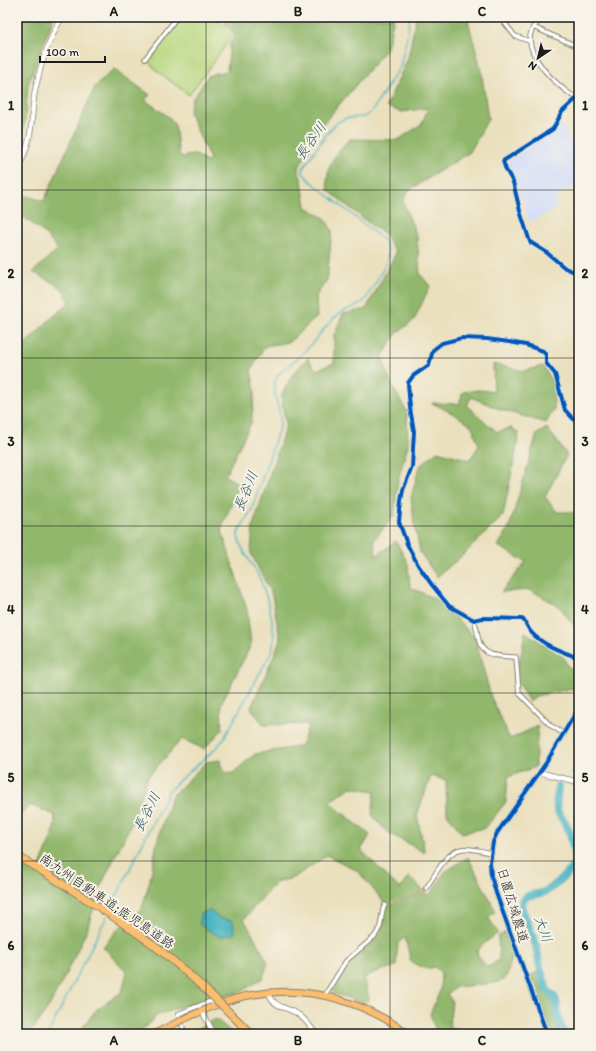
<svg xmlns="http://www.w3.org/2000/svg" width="596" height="1051" font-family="Itim,'Klee One',sans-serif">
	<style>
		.built { fill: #cfdaf9 }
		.green { fill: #b7d67c; stroke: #6a794c }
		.forest { fill: #91b76c; stroke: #566a44 }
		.water { fill: #46b4c1; stroke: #31686e }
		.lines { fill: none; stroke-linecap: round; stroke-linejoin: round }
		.stream { stroke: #46b4c1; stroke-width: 1.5 }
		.river { stroke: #46b4c1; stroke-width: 8 }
		.minor-tunnel { stroke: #c1b99d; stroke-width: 3.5; stroke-dasharray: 3.5 2; stroke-linecap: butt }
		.minor-casing { stroke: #837e6c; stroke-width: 5.5 }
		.tertiary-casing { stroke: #837e6c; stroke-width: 6 }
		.primary-casing { stroke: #837e6c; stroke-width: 8 }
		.motorway-casing { stroke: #837e6c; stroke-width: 9 }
		.minor { stroke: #fff; stroke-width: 3.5 }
		.tertiary { stroke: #fff; stroke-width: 4.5 }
		.primary { stroke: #fbbd6e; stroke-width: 6 }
		.motorway { stroke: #fbbd6e; stroke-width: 7 }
		.primary-bridge-casing { stroke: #837e6c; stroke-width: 8; stroke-linecap: butt }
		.motorway-bridge-casing { stroke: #837e6c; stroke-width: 9; stroke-linecap: butt }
		.primary-bridge { stroke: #fbbd6e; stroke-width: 6 }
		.motorway-bridge { stroke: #fbbd6e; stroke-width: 7 }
		.cycleway-casing { stroke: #f7f3e8; stroke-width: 6 }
		.cycleway { stroke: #0057b8; stroke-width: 4 }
		.grid { fill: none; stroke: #1c1c1c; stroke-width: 1; stroke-opacity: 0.55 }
		.labels { text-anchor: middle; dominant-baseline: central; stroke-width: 4; stroke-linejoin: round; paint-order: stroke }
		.street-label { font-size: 13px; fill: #1c1c1c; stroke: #f7f3e8 }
		.water-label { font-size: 14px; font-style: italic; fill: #2d595e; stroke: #f7f3e8 }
		.neatline { fill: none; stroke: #1c1c1c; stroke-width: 1.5 }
		.grid-label { font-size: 13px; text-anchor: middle; font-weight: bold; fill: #1c1c1c }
	</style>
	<rect width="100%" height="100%" fill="#f7f3e8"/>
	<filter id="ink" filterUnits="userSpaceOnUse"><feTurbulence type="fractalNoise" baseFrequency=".025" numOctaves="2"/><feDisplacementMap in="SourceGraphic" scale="8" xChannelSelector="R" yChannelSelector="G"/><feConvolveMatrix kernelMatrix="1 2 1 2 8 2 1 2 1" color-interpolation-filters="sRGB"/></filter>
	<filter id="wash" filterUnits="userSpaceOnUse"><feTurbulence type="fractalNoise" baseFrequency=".012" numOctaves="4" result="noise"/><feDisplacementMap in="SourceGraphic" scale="16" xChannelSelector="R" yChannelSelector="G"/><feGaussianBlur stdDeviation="0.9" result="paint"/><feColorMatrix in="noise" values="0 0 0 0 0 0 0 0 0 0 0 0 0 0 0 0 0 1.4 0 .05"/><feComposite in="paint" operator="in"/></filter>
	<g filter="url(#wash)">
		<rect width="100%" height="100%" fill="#eae0bd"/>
		<path class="built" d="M562 125 574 147 579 154 574 187 559 194 555 210 529 222 521 195 506 163Z"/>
		<path class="green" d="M183 17H213L235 33 189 95 157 71 148 61Z"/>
		<g class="forest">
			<path d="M17 17H54L28 84 25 122 17 147Z"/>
			<path d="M225 17H394L387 48 322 125 298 169 302 181 306 207 325 218 332 231 327 280 316 296 317 317 289 342 265 346 251 370 255 391 251 423 225 476 240 484 221 529 247 610 251 645 221 704 222 730 204 749 182 739 147 778 134 818 99 889 87 930 62 982 47 1010 30 1034H17V863L37 874 54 831 55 815 30 805 17 818V561L18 534 17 532V352L46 323 69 303 62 288 33 272 58 249 43 232 17 212V186L23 195 44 201 95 87 114 69 150 95 145 100 170 118 175 126 179 154 182 157C194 154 196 153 206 162L210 159 189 112 192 100 208 76 215 73 227 72 230 44 237 33 226 24Z"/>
			<path d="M416 17H467L481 69 488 119 470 152 408 191 403 202 417 237 420 274 430 286 414 320 397 333 382 357 391 384 407 412 408 445 398 480 394 516 374 540 376 556 396 541 408 564 410 587 441 602 475 638 491 697 510 739 538 726 535 767 508 777 506 802 485 828 462 833 447 814 446 780 431 776 417 815 425 853 386 831 372 815 375 791 351 787 329 802 370 835 361 850 400 889 409 876 429 896 445 872 468 857 494 908 495 912 488 917 498 933 486 942 477 951 478 956 487 967 492 965 499 959 498 937 505 932 512 952 508 973 503 980 495 983 456 987 447 994 452 1001 449 1027C460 1033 474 1030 485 1034H437L430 1014 440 991 441 973 435 967 426 969 411 962 405 937 398 943 396 966 373 973 364 978 369 999 364 1003 335 994 332 990 349 961 363 951 381 931 387 906 358 871 327 855 295 877 275 883 244 919 268 962 263 978 241 992 192 1003 158 1015 137 1034H77L97 1009 122 992 127 972 103 947 118 929 142 908 150 880 157 842 171 797 206 762 220 760C221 769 224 774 233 773L255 754 301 746 309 724 264 725 251 708 275 653 280 639 272 595 251 553 253 526 286 425 281 396 293 374 308 358 316 370 334 363V335L343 314 366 309 396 253 382 231 375 228 328 190C324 168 335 153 350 139L398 140 422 124 428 108 401 112 386 107 408 58Z"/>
			<path d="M493 364 524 371 543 366 553 382 554 409 546 423 499 409 471 397 467 406 497 432 511 428 519 433 516 451 503 516 465 553 437 577 420 552 414 522 411 498 419 467 437 451 470 460 479 445 472 426 456 415 432 403 459 404 463 392 478 390 494 391Z"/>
			<path d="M547 428 567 455 545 497 557 512H572L579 519V628L575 627 559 606 530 590 501 592 526 562 498 546 509 528 537 434Z"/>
			<path d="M525 632 564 658 568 667 579 671V687L536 696 529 702 515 677 522 651Z"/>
			<path d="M537 972 539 974 546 993 554 1002 562 1034H550L542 1008 532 995 527 978Z"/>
			<path d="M216 1019 234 1034H187Z"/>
		</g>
		<path class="water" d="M209 910 219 918 233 921 235 933 220 937 200 925V914Z"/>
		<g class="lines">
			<g class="stream">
				<path d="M570 774 579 763"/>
				<path d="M109 911 168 792C184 773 207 760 223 740L272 651C278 631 266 590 256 571 250 560 238 546 238 533L252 509 280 425C282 410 272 397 275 382 276 375 283 370 288 366 295 360 303 354 309 347 318 336 327 324 338 315 346 308 357 308 365 300 371 289 387 267 388 255 389 248 386 243 381 238L308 179 303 173V168L327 133 338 122 346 118 364 117 369 114 374 108 400 67 408 32 410 17"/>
				<path d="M48 1034 107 916"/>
			</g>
			<path class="river" d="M558 787C557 794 556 802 557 809 559 816 565 821 568 828 571 836 576 857 574 864 571 872 552 888 545 892 533 897 525 891 521 906L536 945 540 967 547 990 554 996 556 1001 558 1017 564 1034"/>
		</g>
	</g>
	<g filter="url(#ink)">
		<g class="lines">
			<path class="minor-tunnel" d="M385 905 412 897 426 888"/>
			<defs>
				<g id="minor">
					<path d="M500 17 515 36 529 41"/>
					<path d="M547 17C511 33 540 69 560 86 565 90 571 96 578 98"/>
					<path d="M533 27 579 47"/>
					<path d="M145 59 177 17"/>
					<path d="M577 98 562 112 553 129 503 161 506 170 513 182 520 211 530 242 546 252 565 268 579 274"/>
					<path d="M579 425 565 410 555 374 546 363V355L543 351 526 345 509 342 487 339 462 338 442 343 433 350 429 365 413 376 408 383 410 408 414 431 412 467 403 490 401 501 399 522 407 544 418 565 432 585 449 606 474 620 482 618 522 619C527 622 527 628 531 632 542 645 563 652 579 658"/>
					<path d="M474 620C477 627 477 634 479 641 483 658 502 656 516 657L519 693 550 725 564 734"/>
					<path d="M426 888C435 876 446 851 462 849 470 848 482 851 490 853"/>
					<path d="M325 995 346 961 375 936 380 927 383 909 385 905"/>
					<path d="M185 1034 178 1014 211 1001 215 1005"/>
				</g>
				<g id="tertiary">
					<path d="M17 172C22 160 28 148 30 134 33 118 32 102 36 86 41 63 50 37 62 17"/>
					<path d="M540 772 546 774 579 782"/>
					<path d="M269 993C274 1009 287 1006 299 1015 306 1020 311 1027 316 1034"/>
					<path d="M202 1011 214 1034"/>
					<path d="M547 1034 496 893 491 876 490 863 493 842 497 833 546 763 579 707"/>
				</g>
				<path id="primary" d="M182 1020C204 1010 227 999 251 995 309 984 362 1001 409 1034"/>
				<g id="motorway">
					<path d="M17 856 42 871"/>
					<path d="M239 1022 251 1034"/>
				</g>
			</defs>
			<use href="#minor" class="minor-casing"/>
			<use href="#tertiary" class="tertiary-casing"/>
			<use href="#primary" class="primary-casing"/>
			<use href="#motorway" class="motorway-casing"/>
			<use href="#minor" class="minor"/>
			<use href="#tertiary" class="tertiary"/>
			<use href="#primary" class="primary"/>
			<use href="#motorway" class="motorway"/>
			<defs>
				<path id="primary-bridge" d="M154 1034 182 1020"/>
				<path id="motorway-bridge" d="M42 871C79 894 116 917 151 943 182 967 211 994 239 1022"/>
			</defs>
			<use href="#primary-bridge" class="primary-bridge-casing"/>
			<use href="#motorway-bridge" class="motorway-bridge-casing"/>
			<use href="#primary-bridge" class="primary-bridge"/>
			<use href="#motorway-bridge" class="motorway-bridge"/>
			<defs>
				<g id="cycleway">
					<path d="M577 98 562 112 553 129 503 161 506 170 513 182 520 211 530 242 546 252 565 268 579 274"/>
					<path d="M579 425 565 410 555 374 546 363V355L543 351 526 345 509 342 487 339 462 338 442 343 433 350 429 365 413 376 408 383 410 408 414 431 412 467 403 490 401 501 399 522 407 544 418 565 432 585 449 606 474 620 482 618 522 619C527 622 527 628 531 632 542 645 563 652 579 658"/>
					<path d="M547 1034 496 893 491 876 490 863 493 842 497 833 546 763 579 707"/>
				</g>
			</defs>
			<use href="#cycleway" class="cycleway-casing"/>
			<use href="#cycleway" class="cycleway"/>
		</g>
	</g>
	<path class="grid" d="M206 17V1034M390 17V1034M17 190H579M17 358H579M17 526H579M17 693H579M17 861H579"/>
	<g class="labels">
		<g class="street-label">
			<text transform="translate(107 901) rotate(34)">南九州自動車道;鹿児島道路</text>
			<text transform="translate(513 905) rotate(73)">日置広域農道</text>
		</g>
		<g class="water-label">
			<text transform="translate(311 141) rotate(-54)">長谷川</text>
			<text transform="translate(246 491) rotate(-68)">長谷川</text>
			<text transform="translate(147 812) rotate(-63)">長谷川</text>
			<text transform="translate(543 929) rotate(70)">大川</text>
		</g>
	</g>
	<rect width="596" height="1051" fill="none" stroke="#f7f3e8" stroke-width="44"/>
	<g transform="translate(538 58) rotate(215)" stroke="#f7f3e8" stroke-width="3" paint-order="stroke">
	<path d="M0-3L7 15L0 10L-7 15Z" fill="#1c1c1c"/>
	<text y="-6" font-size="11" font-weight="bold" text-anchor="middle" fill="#1c1c1c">N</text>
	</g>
	<path d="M40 56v6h65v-6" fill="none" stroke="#1c1c1c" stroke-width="2"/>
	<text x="46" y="56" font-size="12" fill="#1c1c1c" stroke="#f7f3e8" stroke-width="3" paint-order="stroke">100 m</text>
	<rect x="22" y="22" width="552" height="1007" class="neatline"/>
	<g class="grid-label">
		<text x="114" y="16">A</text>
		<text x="298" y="16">B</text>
		<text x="482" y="16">C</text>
		<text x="11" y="110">1</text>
		<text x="585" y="110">1</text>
		<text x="11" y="278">2</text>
		<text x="585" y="278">2</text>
		<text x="11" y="446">3</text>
		<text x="585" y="446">3</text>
		<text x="11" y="614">4</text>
		<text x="585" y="614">4</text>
		<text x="11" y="782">5</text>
		<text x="585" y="782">5</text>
		<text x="11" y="950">6</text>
		<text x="585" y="950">6</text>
		<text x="114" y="1045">A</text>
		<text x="298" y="1045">B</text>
		<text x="482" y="1045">C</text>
	</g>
</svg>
